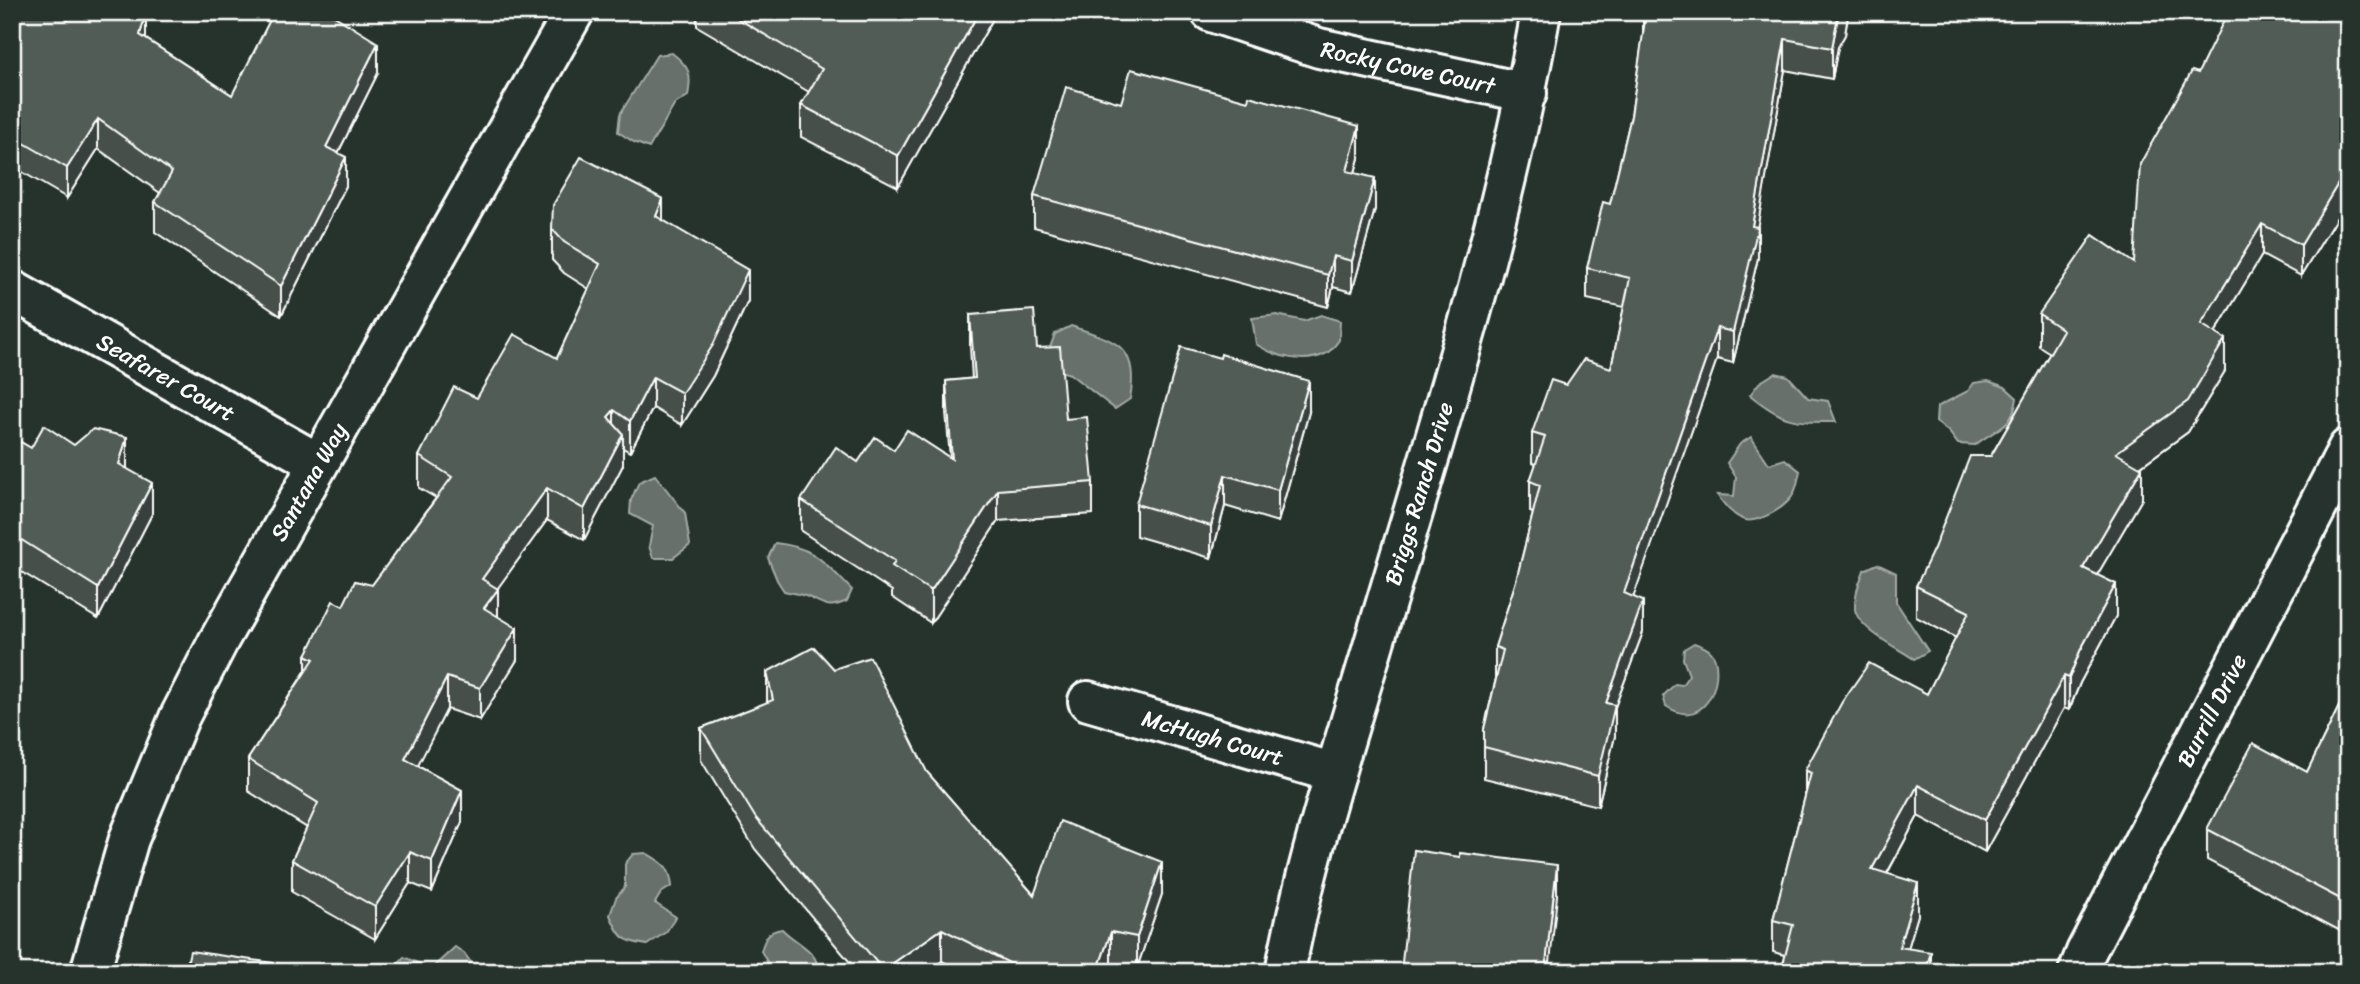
<svg xmlns="http://www.w3.org/2000/svg" width="2360" height="984" font-family="Sriracha,sans-serif">
	<style>
		.water { fill: #67706c; stroke: #a4a9a7; stroke-width: 2 }
		.lines { fill: none; stroke-linecap: round; stroke-linejoin: round }
		.street-casing { stroke: #fff; stroke-width: 44 }
		.secondary-casing { stroke: #fff; stroke-width: 44 }
		.street { stroke: #26332d; stroke-width: 38 }
		.secondary { stroke: #26332d; stroke-width: 38 }
		.wall { fill: #464f4b; stroke: #fff; stroke-width: 2 }
		.shaded-wall { fill: #39403d; stroke: #fff; stroke-width: 2 }
		.building { fill: #515c57; stroke: #fff; stroke-width: 2 }
		.labels { text-anchor: middle; dominant-baseline: central; stroke-width: 5; stroke-linejoin: round; paint-order: stroke }
		.street-label { font-size: 23px; fill: #fff; stroke: #26332d }
	</style>
	<rect width="100%" height="100%" fill="#26332d"/>
	<filter id="ink" filterUnits="userSpaceOnUse"><feTurbulence type="fractalNoise" baseFrequency=".0143" numOctaves="2"/><feDisplacementMap in="SourceGraphic" scale="14" xChannelSelector="R" yChannelSelector="G"/><feConvolveMatrix kernelMatrix="1 2 1 2 8 2 1 2 1" color-interpolation-filters="sRGB"/></filter>
	<g filter="url(#ink)">
		<g class="water">
			<path d="M672 53C690 67 692 74 688 96L675 104 649 148 634 142 618 132 620 114 657 55Z"/>
			<path d="M1277 315 1304 321 1321 315 1340 321 1339 340C1336 344 1332 350 1327 353 1305 365 1275 357 1256 344L1252 318Z"/>
			<path d="M1071 326C1114 341 1140 344 1130 399L1115 409 1070 374 1051 368 1048 353 1055 334Z"/>
			<path d="M1775 373 1788 376 1808 398 1828 401 1836 422C1793 422 1785 423 1750 395L1759 383Z"/>
			<path d="M1988 381 2005 387 2017 398C2013 428 1996 428 1975 445L1958 444 1949 432 1936 422 1937 407 1968 391 1974 383Z"/>
			<path d="M1751 437 1769 464 1785 459 1800 471C1798 479 1797 490 1791 498 1782 509 1756 525 1742 519 1731 514 1724 504 1717 495L1734 496 1736 477 1727 463 1740 444Z"/>
			<path d="M655 475 685 513 690 545 673 558H653L649 546 653 526 630 514 631 500 639 482Z"/>
			<path d="M775 543C815 547 825 563 852 590L847 601C827 610 825 604 808 597 801 594 792 593 784 591L777 580 768 558Z"/>
			<path d="M1877 564 1896 573V602L1928 651 1914 659C1899 649 1857 628 1855 609 1854 595 1860 582 1864 570Z"/>
			<path d="M1694 643C1699 645 1706 647 1710 651 1727 666 1710 736 1666 706L1663 696 1675 684 1682 685 1689 675 1683 659 1684 649Z"/>
			<path d="M646 853C663 863 670 866 672 886L661 893 655 903 676 917 666 932 647 945C622 941 620 938 610 915L616 898 625 887V864L633 854Z"/>
			<path d="M782 929C796 944 819 950 818 972H769L770 967 761 951C765 938 767 931 782 929Z"/>
			<path d="M455 947 464 953 472 964 469 972H393V969L404 957 431 969Z"/>
		</g>
		<g class="lines">
			<defs>
				<g id="street">
					<path id="s1" d="M1211 12 1319 48 1527 93"/>
					<path id="s2" d="M12 290 318 463"/>
					<path id="s3" d="M1088 701 1335 773"/>
					<path id="s4" d="M90 972 129 839 179 718 219 640 574 12"/>
					<path id="s5" d="M2078 972 2086 952 2348 448"/>
				</g>
				<g id="secondary">
					<path id="s6" d="M1285 972C1305 866 1338 763 1369 660 1432 446 1502 233 1541 12"/>
				</g>
			</defs>
			<use href="#street" class="street-casing"/>
			<use href="#secondary" class="secondary-casing"/>
			<use href="#street" class="street"/>
			<use href="#secondary" class="secondary"/>
		</g>
		<g class="wall">
			<path d="M12 12 68 20 146 39 232 95 378 73 338 153 346 186 281 316 155 232V202L160 193 98 149 67 198 12 166Z"/>
			<path d="M697 12H994V17L898 187 801 137V105L809 92 697 26Z"/>
			<path d="M1643 12H1848V15L1845 35 1838 47 1832 79 1785 70 1757 227 1758 258 1733 363 1717 359 1633 597 1643 632 1615 707V736L1598 806 1484 778V729L1496 678H1495V647L1516 581 1533 513 1530 512V481L1536 464 1532 463V433L1566 385 1611 368 1624 307 1587 299V268L1610 204 1631 116 1643 37Z"/>
			<path d="M2348 12V199L2301 276 2262 255 2215 333 2225 371 2188 432 2140 467 2142 499 2097 575 2116 616 2080 683 2069 710 2064 708 1985 852 1918 816 1887 874 1918 915 1908 948 1931 972 1785 955 1773 952V920L1805 797V770L1927 694 1956 638 1916 617V586L2050 353 2039 346V314L2134 263 2198 73Z"/>
			<path d="M1121 103 1359 158 1355 173 1375 209 1352 292 1333 287 1328 307 1034 227V196Z"/>
			<path d="M663 220 748 301 713 376 682 425 653 408 630 452 623 448V465L584 540 547 520 497 589 498 617 517 660 480 720 447 709 417 766 462 822 432 892 410 883 375 939 292 892V860L307 828 248 791V759L306 670V655L343 606 372 585 436 498 419 488V456L477 398 557 358 589 289 564 273 552 260V229Z"/>
			<path d="M970 315 1037 348 1093 482V514L998 521 931 623 892 597V591L801 531V500L858 462 894 450 950 458 946 412V381L972 379 970 346Z"/>
			<path d="M1309 412 1278 522 1225 506 1211 558 1136 536V504Z"/>
			<path d="M12 437 31 448 74 445 127 469 152 514 98 619 12 566Z"/>
			<path d="M2348 607V648L2344 646V615Z"/>
			<path d="M767 672 927 772 1034 895 1162 894 1137 968 1111 964 1108 972H963L942 961 926 972H858L755 849 701 760V728L767 703Z"/>
			<path d="M2348 688V935L2207 860V829L2307 772Z"/>
		</g>
		<g class="shaded-wall">
			<path d="M146 12V42L140 35Z"/>
			<path d="M979 12H994V17L898 187V156Z"/>
			<path d="M1840 12H1848V15L1845 35 1838 47 1832 79V48L1838 16Z"/>
			<path d="M1785 39V70L1756 235 1758 227V258L1733 363V332Z"/>
			<path d="M378 43V73L326 177V147Z"/>
			<path d="M98 119V149L67 198V168Z"/>
			<path d="M1359 126V158L1347 202V171Z"/>
			<path d="M346 157V186L281 316V286Z"/>
			<path d="M2348 167V199L2301 276V245Z"/>
			<path d="M1375 178V209L1352 292V261Z"/>
			<path d="M663 199V231L656 216Z"/>
			<path d="M2262 224V255L2201 356V324Z"/>
			<path d="M1333 256V287L1328 307V275Z"/>
			<path d="M748 270V301L713 376 682 425V393Z"/>
			<path d="M1717 328V359L1624 624V593Z"/>
			<path d="M2225 339V371L2188 432 2116 484V453Z"/>
			<path d="M653 377V408L630 452V421Z"/>
			<path d="M1309 381V412L1278 522V490Z"/>
			<path d="M614 410V442L608 417Z"/>
			<path d="M623 434V465L584 540V509Z"/>
			<path d="M127 437V469L119 464Z"/>
			<path d="M2142 468V499L2083 599V568Z"/>
			<path d="M1225 475V506L1211 558V526Z"/>
			<path d="M152 483V514L98 619V588Z"/>
			<path d="M547 488V520L482 610V579Z"/>
			<path d="M998 490V521L931 623V591Z"/>
			<path d="M2116 584V616L2080 683 2069 710V678L2080 651Z"/>
			<path d="M498 589V621L484 608Z"/>
			<path d="M1643 601V632L1615 707V736L1598 806V776L1606 703Z"/>
			<path d="M517 628V660L480 720V688Z"/>
			<path d="M2064 676V708L1985 852V820Z"/>
			<path d="M447 677V709L405 791V759Z"/>
			<path d="M1918 785V816L1872 901V869Z"/>
			<path d="M462 790V822L432 892V861Z"/>
			<path d="M410 852V883L375 939V907Z"/>
			<path d="M1162 862V894L1137 968V937Z"/>
			<path d="M1557 865V896L1549 972H1545Z"/>
			<path d="M1918 883V915L1901 972 1899 947Z"/>
			<path d="M942 929V961L926 972H883V970Z"/>
			<path d="M1111 932V964L1108 972H1097Z"/>
			<path d="M1931 952V972H1925Z"/>
		</g>
		<g class="building">
			<path d="M12 12H54L68 20 73 12H146L140 35 232 95 274 12H328L378 43 326 147 346 157 281 286 155 202 172 172 98 119 67 168 12 136V124L19 112 12 107Z"/>
			<path d="M727 12H979L898 156 801 105 822 69Z"/>
			<path d="M1643 12H1840L1838 16 1832 48 1785 39 1752 226 1758 227 1733 332 1717 328 1624 593 1643 601 1606 703 1615 705 1598 776 1484 747V729L1503 650 1495 647 1516 581 1540 485 1530 481 1545 437 1532 433 1551 380 1566 385 1584 359 1611 368 1630 278 1587 268 1603 202 1610 204 1631 116 1646 13Z"/>
			<path d="M2228 12H2348V167L2301 245 2262 224 2201 324 2225 339 2188 401 2116 453 2142 468 2083 568 2116 584 2080 651 2069 678 2064 676 1985 820 1918 785 1872 869 1918 883 1899 947 1931 952 1925 972H1781L1793 925 1773 920 1811 773 1805 770 1842 702 1869 663 1927 694 1969 612 1916 586 1934 548 1970 456H1991L2063 330 2039 314 2093 235 2134 263 2140 164 2192 71 2198 73Z"/>
			<path d="M1131 69 1248 101 1249 96 1359 126 1347 171 1375 178 1352 261 1333 256 1328 275 1034 196 1066 87 1121 103Z"/>
			<path d="M581 157 663 199 656 216 748 270 713 345 682 393 653 377 630 421 614 410 608 417 623 434 584 509 547 488 482 579 498 589 484 608 517 628 480 688 447 677 405 759 462 790 432 861 410 852 375 907 292 860 318 803 248 759 314 659 306 655 333 601 343 606 355 581 372 585 452 477 419 456 454 387 477 398 514 334 557 358 600 264 564 242 552 229 553 205Z"/>
			<path d="M1034 310 1037 348 1060 347 1066 419 1087 417 1093 482 998 490 931 591 892 566 895 561 801 500 836 447 858 462 875 437 894 450 907 430 952 459 946 381 975 378 970 315Z"/>
			<path d="M1181 347 1220 358 1221 354 1309 381 1278 490 1225 475 1211 526 1136 504Z"/>
			<path d="M44 425 74 445 93 429 127 437 119 464 152 483 98 588 12 534V437L31 448Z"/>
			<path d="M2348 607V617L2344 615Z"/>
			<path d="M814 647 834 669 870 657 927 772 1034 895 1060 821 1162 862 1137 937 1111 932 1097 972H1027L942 929 883 970 755 817 701 728 773 700 767 672Z"/>
			<path d="M2348 688V903L2207 829 2253 743 2307 772Z"/>
			<path d="M1414 850 1460 857V853L1557 865 1545 972H1401Z"/>
			<path d="M190 951 280 964 299 972H185Z"/>
		</g>
	</g>
	<g class="labels">
		<g class="street-label">
			<text stroke="none"><textPath href="#s1" startOffset="205">Rocky Cove Court</textPath></text>
			<text stroke="none"><textPath href="#s2" startOffset="177">Seafarer Court</textPath></text>
			<text stroke="none"><textPath href="#s4" startOffset="539">Santana Way</textPath></text>
			<text stroke="none"><textPath href="#s6" startOffset="497">Briggs Ranch Drive</textPath></text>
			<text stroke="none"><textPath href="#s5" startOffset="294">Burrill Drive</textPath></text>
			<text stroke="none"><textPath href="#s3" startOffset="130">McHugh Court</textPath></text>
		</g>
	</g>
	<rect width="2360" height="984" fill="none" stroke="#26332d" stroke-width="42"/>
	<rect x="21" y="21" width="2318" height="942" fill="none" stroke="#fff" stroke-width="2.5" filter="url(#ink)"/>
</svg>
